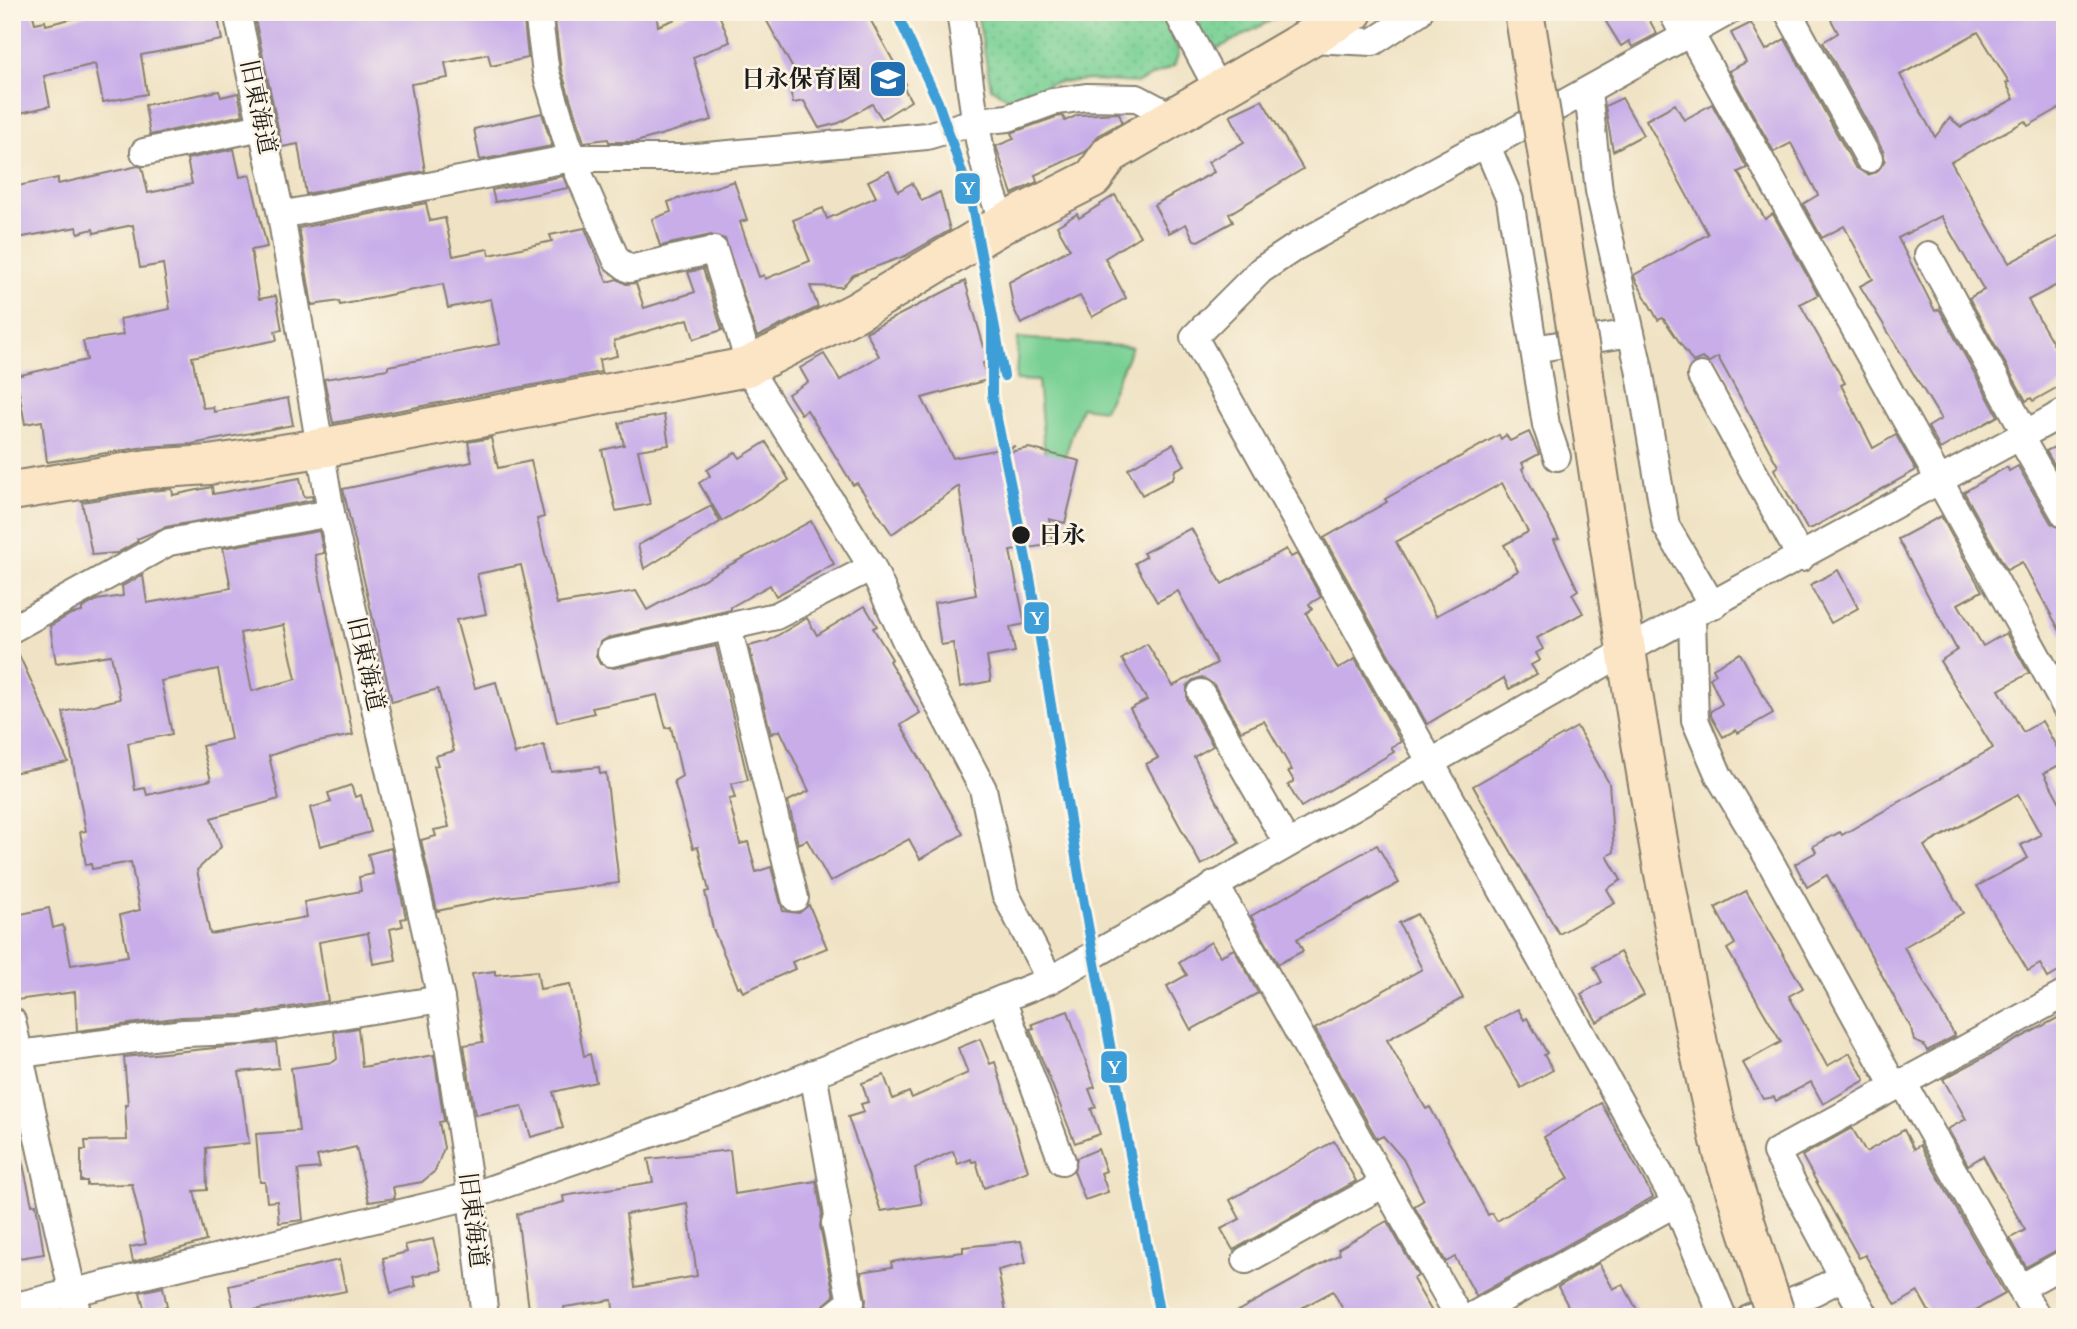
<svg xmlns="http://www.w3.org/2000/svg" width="2077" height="1329" font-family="Cardo,'Noto Serif JP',serif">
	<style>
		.green { fill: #78d094; stroke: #4a7658; stroke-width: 2 }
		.park { fill: url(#park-dots); stroke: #4a7658; stroke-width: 2 }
		.building { fill: #c8ade9; fill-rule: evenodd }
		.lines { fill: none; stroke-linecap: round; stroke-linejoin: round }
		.street-casing { stroke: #868070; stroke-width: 30 }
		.secondary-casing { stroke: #868070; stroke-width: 42 }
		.street { stroke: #fff; stroke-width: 26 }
		.secondary { stroke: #fce5c4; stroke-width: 38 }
		.secondary-bridge-casing { stroke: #868070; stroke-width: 42; stroke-linecap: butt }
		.secondary-bridge { stroke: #fce5c4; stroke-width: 38 }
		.rail-1-casing { stroke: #fcf5e5; stroke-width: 16 }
		.rail-1 { stroke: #3e9ed8; stroke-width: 10 }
		.stop-dot { fill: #1c1c1c; stroke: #fcf5e5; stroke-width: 2.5 }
		.labels { text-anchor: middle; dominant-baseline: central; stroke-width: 5; stroke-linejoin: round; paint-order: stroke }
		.poi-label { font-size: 24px; font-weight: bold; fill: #1c1c1c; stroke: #fcf5e5; text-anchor: end }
		.street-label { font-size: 24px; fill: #1c1c1c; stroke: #fcf5e5 }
		.stop-label { font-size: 24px; font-weight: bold; fill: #1c1c1c; stroke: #fcf5e5; text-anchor: start }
		.line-badge { stroke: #fcf5e5; stroke-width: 2.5 }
		.badge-label { font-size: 19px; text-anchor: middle; font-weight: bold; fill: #fff }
	</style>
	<defs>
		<pattern id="park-dots" width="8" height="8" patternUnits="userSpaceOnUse" patternTransform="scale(1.75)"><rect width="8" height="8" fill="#78d094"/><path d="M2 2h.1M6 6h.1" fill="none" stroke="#67b27f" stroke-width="1.8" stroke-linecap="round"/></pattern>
	</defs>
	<rect width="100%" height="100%" fill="#fcf5e5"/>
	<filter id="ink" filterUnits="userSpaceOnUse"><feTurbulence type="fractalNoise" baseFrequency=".0143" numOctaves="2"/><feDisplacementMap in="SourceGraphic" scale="14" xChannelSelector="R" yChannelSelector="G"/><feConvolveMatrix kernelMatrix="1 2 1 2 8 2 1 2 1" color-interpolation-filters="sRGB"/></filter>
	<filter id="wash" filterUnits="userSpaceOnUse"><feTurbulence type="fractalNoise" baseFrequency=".00686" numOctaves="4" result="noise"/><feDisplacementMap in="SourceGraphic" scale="28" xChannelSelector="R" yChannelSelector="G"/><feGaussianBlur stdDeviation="1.57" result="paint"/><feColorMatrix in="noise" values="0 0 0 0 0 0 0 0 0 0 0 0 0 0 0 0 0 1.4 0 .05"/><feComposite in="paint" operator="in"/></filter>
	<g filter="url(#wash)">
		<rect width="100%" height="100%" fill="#f0e3c5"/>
		<path class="green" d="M1018 338 1132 347 1104 410 1081 407 1062 466H1046L1038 381 1016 380Z"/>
		<g class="park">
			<path d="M977 12H1161L1179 52 1174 66 1137 83 1088 80 1053 83 1010 99 991 88Z"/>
			<path d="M1189 12H1287L1219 48 1204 42Z"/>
		</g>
		<g id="blocks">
			<g class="building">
				<path d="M12 12H32L35 23 45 21 46 25 99 12H217L222 40 141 55 147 94 103 102 95 64 44 76 50 106 12 115Z"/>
				<path d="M285 12H523L528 58 491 66 488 54 445 63 448 78 411 84 425 171 306 194 298 144 282 147 255 19Z"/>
				<path d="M554 12H656L658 26 693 12H718L730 42 693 57 712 120 636 142H609L608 139 584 142 561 70Z"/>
				<path d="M762 12H866L906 84 903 86 911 101 882 119 872 104 839 123 819 128 804 101 793 103 788 80 798 78Z"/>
				<path d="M1600 12H1645L1657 34 1632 47 1629 41 1621 46Z"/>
				<path d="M1827 12H2057L2065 26V105L2028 126 2025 121 1951 162 2009 263 2065 233V281L2028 300 2065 364V383L2033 401 2031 398 2026 401 1969 298 1984 290 1941 216 1898 238 1935 311 1939 309 1941 312 1998 416 1940 449 1928 427 1941 419 1860 286 1873 279 1844 226 1822 238 1803 204 1818 195 1791 143 1774 152 1729 71 1746 62 1731 33 1751 23 1766 50 1785 39 1855 167 1868 175 1877 172 1885 160 1883 151 1823 42 1838 33ZM1978 32 2009 82 2006 83 2014 99 1961 127 1950 118 1935 137 1900 75Z"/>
				<path d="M219 91 221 97 238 93 243 115 150 135 145 105Z"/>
				<path d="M1622 98 1643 135 1613 151 1605 106Z"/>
				<path d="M1262 100 1303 169 1229 214 1233 222 1198 241 1194 240 1186 224 1169 233 1154 205 1214 172 1208 162 1244 142 1230 115Z"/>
				<path d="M1675 104 1684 120 1712 104 1747 168 1738 172 1765 219 1773 214 1818 295 1800 304 1845 383 1841 385 1873 448 1896 435 1916 470 1812 528 1807 529 1774 469 1778 466 1718 357 1709 362 1702 358 1693 362 1663 318 1658 320 1635 279 1634 275 1708 234 1646 120Z"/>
				<path d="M542 113 552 146 480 160 474 129Z"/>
				<path d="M1119 113 1122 122 1099 135 1085 152 1035 175 1037 182 1012 194 996 146 1014 139 1011 133 1056 117 1063 116 1065 121 1078 115Z"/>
				<path d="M234 149 240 177 250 175 267 247 251 250 259 299 276 296 282 330 275 331 277 340 192 357 203 408 213 407 214 412 288 398 293 425 192 444 145 447 47 462 42 421 25 424 16 376 87 360 83 341 123 335 120 319 170 309 163 264 140 268 133 225 94 233 93 229 78 233 77 227 12 239V187L58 178V184L138 166 142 167 148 193 192 184 187 159Z"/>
				<path d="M889 171 898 191 912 183 922 201 940 192 950 230 905 256 853 275 842 287 810 286 818 307 757 337 725 239 711 235 660 246 652 219 671 212 668 202 734 181 747 220 740 222 759 277 764 275 765 279 810 261 793 220 823 208 827 219 876 197 868 181Z"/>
				<path d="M563 176 568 188 495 202 492 190Z"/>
				<path d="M1115 195 1140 236 1105 258 1126 298 1092 317 1080 296 1021 324 1013 307 1009 282 1070 249 1057 226 1077 214 1079 218Z"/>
				<path d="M426 203 430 221 445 218 453 256 488 249 490 255 552 241 550 235 585 228 607 282 617 279 626 284 636 283 644 308 695 292 688 272 703 269 722 330 694 339 688 319 614 341 617 356 599 360 601 372 333 423 324 379 388 369V366L500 344 491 299 448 308 443 284 340 305 339 301 312 305 299 228Z"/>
				<path d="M965 281 988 361 983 363 987 380 922 398 953 458 1015 446 1004 453 1029 448 1080 461 1065 523 1049 519 1053 544 1010 551 1025 624 1010 627 1015 652 987 657 991 681 960 687 953 643 941 645 934 603 976 595 959 486 892 534 857 483 853 485 807 410 801 414 788 394 808 382 800 368 824 354 840 380 879 356 866 332Z"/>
				<path d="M664 415 669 445 638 450 650 504 616 511 602 450 624 445 619 423Z"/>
				<path d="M1529 432 1539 454 1522 463 1524 467 1522 469 1559 539 1554 540 1578 590 1572 594 1583 613 1537 638 1543 649 1536 653 1540 660 1531 665 1537 674 1509 689 1504 678 1427 724 1324 538 1387 502 1385 499 1499 435 1501 439 1506 435 1510 441ZM1502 483 1528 532 1504 545 1518 571 1436 616 1396 542Z"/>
				<path d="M491 438 498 468 531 461 544 517 537 519 557 604 636 591 647 610 811 521 834 564 776 596 770 585 731 607V610L608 638 600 642 596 656 600 664 614 668 716 646 748 780 731 784 735 798 729 799 740 844 748 842 756 872 771 867 783 911 799 913 809 905 827 948 792 962 795 969 743 992 740 986 738 987 713 929 705 892 709 891 698 847 693 848 674 781 682 776 671 727 666 728 657 695 592 708 594 713 557 722 521 565 477 574 486 614 456 620 475 688 496 682 515 754 544 745 551 772 599 767 600 774 606 773 619 883 498 898 437 911 421 840 436 836 434 830 449 827 434 766 438 765 435 756 454 751 438 689 392 702 343 489 472 462 468 442Z"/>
				<path d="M766 442 789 480 722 521 699 483 710 476 707 470 736 452 740 458Z"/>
				<path d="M2065 442V483L2046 451Z"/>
				<path d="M1173 444 1185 465 1175 470 1173 479 1142 495 1128 469Z"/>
				<path d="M2018 466 2051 523 2065 531V640L2022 562 2007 570 1964 492 2007 467 2009 471Z"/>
				<path d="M300 478 304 497 312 496 313 500 166 527 137 539 138 541 117 553 92 555 82 502 150 491 172 489 173 495 212 487 213 494Z"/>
				<path d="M711 506 720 522 644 569 638 545Z"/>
				<path d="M1941 516 1982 591 1958 604 1983 646 2006 633 2029 673 1999 690 2023 732 2042 721 2065 762 2044 773 2065 812V968L2048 978 2040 964 2028 971 1977 886 2028 858 2021 845 2041 835 2018 794 1924 846 1963 913 1904 947 1955 1036 1927 1051 1924 1045 1914 1041 1911 1028 1827 875 1807 887 1795 864 1816 852 1813 846 1840 832 1842 835 1993 748 1940 661 1957 650 1898 539Z"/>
				<path d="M1191 528 1222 584 1286 549 1291 557 1297 554 1321 597 1309 604 1312 609 1306 613 1318 635 1338 669 1355 659 1401 742 1391 747 1394 752 1301 807 1288 785 1294 781 1288 771 1292 770 1264 721 1241 731 1214 685 1202 677 1193 680 1187 686V700L1213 746 1194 757 1239 843 1201 865 1146 764 1158 758 1130 709 1147 700 1122 659 1147 644 1173 686 1217 663 1178 591 1157 602 1135 563 1146 557 1143 553Z"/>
				<path d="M319 531 324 553 315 555 353 735 298 746 269 756 279 799 211 818 221 847 197 870 210 934 307 917 304 902 361 891 359 877 373 874 368 854 391 848 406 918 401 919 403 926 390 929 396 960 373 964 368 933 319 942 328 1001 240 1015 182 1017 77 1031 75 992 17 1000 12 974V916L49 908 53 928 63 925 71 965 128 956 120 915 140 910 131 862 92 869 91 864 86 865 80 832 86 831 63 712 120 699 111 655 56 663 50 626 71 614 82 612V608L97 600 123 596 122 586 143 575 147 603 231 588 223 548ZM284 625 296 679 252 691 240 633ZM218 669 231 739 202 746 211 780 147 795 145 788 135 790 128 743 172 734 161 681Z"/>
				<path d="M1838 570 1858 608 1831 623 1810 585Z"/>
				<path d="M865 606 877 626 873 628 892 659 889 661 920 713 901 725 963 834 920 859 909 839 830 882 807 840 798 844 788 801 809 791 780 730 771 734 749 646 768 641 807 618 817 635Z"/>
				<path d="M14 644 68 762 12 773Z"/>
				<path d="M1740 653 1773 713 1738 733 1736 730 1723 737 1711 716V711L1722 704 1710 678 1716 674 1713 668Z"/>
				<path d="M1577 727 1609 783 1614 852 1607 856 1621 880 1607 889 1615 903 1559 934 1473 786Z"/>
				<path d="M351 785 355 797 361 795 371 832 320 846 310 808 331 802 328 793Z"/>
				<path d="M1377 845 1399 883 1297 939 1303 951 1278 964 1251 916Z"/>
				<path d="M1746 891 1803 988 1789 996 1827 1066 1850 1053 1865 1080 1823 1104 1811 1082 1776 1101 1774 1097 1763 1099 1743 1063 1781 1042 1727 949 1735 944 1715 908Z"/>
				<path d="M1417 914 1463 998 1387 1040 1426 1109 1430 1107 1488 1215 1492 1213 1497 1221 1569 1178 1544 1137 1601 1103 1653 1197 1476 1296 1455 1257 1446 1262 1414 1206 1424 1200 1403 1159 1383 1136 1377 1139 1315 1029 1422 969 1399 923Z"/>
				<path d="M1211 942 1220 956 1234 949 1258 993 1191 1030 1167 986 1187 975 1179 963Z"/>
				<path d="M1620 952 1644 995 1597 1022 1581 994 1602 982 1594 967Z"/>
				<path d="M495 971V975L537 971 540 989 570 984 584 1056 590 1054 596 1082 553 1092 563 1128 531 1137 522 1106 475 1115 464 1045 483 1042 472 974Z"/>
				<path d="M1518 1009 1524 1020 1527 1018 1547 1053 1544 1055 1553 1070 1521 1088 1486 1027Z"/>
				<path d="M1068 1011 1095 1087 1089 1089 1096 1107 1091 1109 1100 1134 1075 1143 1030 1029 1034 1028 1032 1024Z"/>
				<path d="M2065 1014V1246L2026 1267 2010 1238 2025 1230 1983 1156 1968 1165 1948 1129 1966 1119 1943 1079Z"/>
				<path d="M358 1028 362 1067 434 1055 444 1121 439 1122 444 1148 435 1171 422 1182 393 1187 395 1198 369 1202 356 1147 317 1156 320 1168 298 1170 303 1220 279 1223 277 1201 267 1202 265 1182H260L256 1134 299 1131 291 1068 333 1062 337 1059 334 1032Z"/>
				<path d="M980 1039 990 1064 995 1062 1028 1171 984 1188 976 1161 972 1162 971 1159 958 1164 953 1151 915 1168 922 1204 881 1211 848 1117 864 1112 861 1104 868 1102 862 1083 884 1075 893 1099 909 1092 912 1098 968 1073 958 1048Z"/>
				<path d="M276 1042 279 1068 239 1072 249 1143 206 1148 207 1190 194 1191 206 1241 133 1262 130 1247 146 1244 132 1184 87 1185V1181H81V1150H86L85 1141 127 1140 125 1105H128L124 1057Z"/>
				<path d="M1852 1128 1866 1152 1904 1130 1914 1149 1920 1145 2005 1294 1963 1317H1932L1918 1292 1896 1305 1865 1255 1859 1258 1802 1156Z"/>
				<path d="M1334 1141 1356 1181 1233 1250 1221 1229 1240 1219 1230 1200Z"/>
				<path d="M1098 1149 1106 1171 1101 1173 1108 1192 1085 1200 1074 1171 1077 1158Z"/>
				<path d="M730 1150 735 1194 816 1181 822 1214 820 1226 834 1296 818 1310 795 1317H614L612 1300 564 1307 565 1317H530L517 1214 564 1202 563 1196 653 1182 648 1159ZM687 1203 697 1276 635 1287 626 1214Z"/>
				<path d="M22 1160 32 1205 36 1204 44 1254 19 1258 12 1220V1161Z"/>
				<path d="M1387 1221 1418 1276 1413 1279 1435 1317H1347L1333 1291 1285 1317H1227L1340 1254 1338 1249Z"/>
				<path d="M433 1239 441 1270 413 1277 416 1286 391 1293 383 1258 407 1252 405 1245Z"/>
				<path d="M1021 1241 1026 1263 998 1270 1007 1317H858L865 1308 866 1300 861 1272 892 1267 891 1262 915 1258 963 1252V1247Z"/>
				<path d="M339 1260 346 1291 235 1314 229 1286Z"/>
				<path d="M1599 1263 1613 1289 1623 1284 1641 1317H1574L1558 1287Z"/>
				<path d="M163 1287 167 1306 145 1312 140 1292Z"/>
			</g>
		</g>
	</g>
	<g filter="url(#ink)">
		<use href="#blocks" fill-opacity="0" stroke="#868070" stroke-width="2"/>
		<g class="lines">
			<defs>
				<g id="street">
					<path d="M237 12 281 215 331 513 441 999 471 1196 485 1317"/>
					<path d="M538 12 546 73 572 158 616 259 629 269 714 250 750 366"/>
					<path d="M960 12C971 81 975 159 1004 223"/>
					<path d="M1177 12 1219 91"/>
					<path d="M1672 12 1685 36"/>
					<path d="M1788 12 1869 159"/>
					<path d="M1690 33 2065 706"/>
					<path d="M1311 39 1373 42 1419 12"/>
					<path d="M1588 92 1599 191 1639 368 1666 526 1713 606"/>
					<path d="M1487 146 1510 200 1546 425 1557 457"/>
					<path d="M144 152 262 127"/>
					<path d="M281 215 572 158H685L927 136 977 121 1008 118 1052 102 1086 97 1137 98 1173 117"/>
					<path d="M1928 255 2026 434"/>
					<path d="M1534 349 1631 333"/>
					<path d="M1701 376 1801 558"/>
					<path d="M2020 437 2065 515"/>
					<path d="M1692 618 1695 720 1719 776 1766 854 1894 1086"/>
					<path d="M728 627 795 898"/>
					<path d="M12 629 169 542 331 513"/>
					<path d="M611 653 776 616 872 567"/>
					<path d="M1201 693 1287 843"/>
					<path d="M1215 884 1459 1317"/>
					<path d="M1050 980 1626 651 2065 412"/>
					<path d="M1002 999 1062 1161"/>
					<path d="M12 1021 78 1317"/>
					<path d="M19 1054 184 1033 242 1031 441 999"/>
					<path d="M813 1073 838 1215 835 1223 851 1302 832 1317"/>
					<path d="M1902 1081 2037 1317"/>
					<path d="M1246 1260 1384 1184"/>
					<path d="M1843 1277 1866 1317"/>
					<path d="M2020 1288 2065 1263"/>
					<path d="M12 1307 471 1196 734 1105 1050 980 1005 893 983 789 908 646 872 567 747 367"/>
					<path d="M1470 1317 1676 1203"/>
					<path d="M1723 1317 1676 1203 1194 337 1261 270 1297 246 1471 151 1487 146 1728 12"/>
					<path d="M1750 1317 1814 1292 1843 1277 1776 1152 2065 994"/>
				</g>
				<g id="secondary">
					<path d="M1584 375C1623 635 1661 897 1723 1153"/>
					<path d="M12 491 148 469 209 465 321 448 747 367 856 312 1004 223 1093 178 1110 154 1353 12"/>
				</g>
			</defs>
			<use href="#street" class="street-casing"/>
			<use href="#secondary" class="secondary-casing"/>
			<use href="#street" class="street"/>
			<use href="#secondary" class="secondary"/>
			<defs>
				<g id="secondary-bridge">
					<path d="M1524 12 1584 375"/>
					<path d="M1723 1153 1776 1317"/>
				</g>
			</defs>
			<use href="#secondary-bridge" class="secondary-bridge-casing"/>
			<use href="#secondary-bridge" class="secondary-bridge"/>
			<defs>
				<g id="rail-1">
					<path d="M896 12 938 102 970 196 1004 376"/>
					<path d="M992 316V395L1030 578 1082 893 1160 1317"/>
				</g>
			</defs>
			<use href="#rail-1" class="rail-1-casing"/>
			<use href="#rail-1" class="rail-1"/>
		</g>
	</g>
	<defs>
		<symbol id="school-square" viewBox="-11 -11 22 22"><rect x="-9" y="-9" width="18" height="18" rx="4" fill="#1f6fb2" stroke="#fcf5e5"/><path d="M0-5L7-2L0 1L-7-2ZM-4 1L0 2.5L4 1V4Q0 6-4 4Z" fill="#fff"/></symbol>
	</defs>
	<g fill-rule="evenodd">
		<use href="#school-square" x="866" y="57" width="44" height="44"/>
	</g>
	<circle class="stop-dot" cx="1021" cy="535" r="10"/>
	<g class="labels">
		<g class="poi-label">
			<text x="861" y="79">日永保育園</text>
		</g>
		<g class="street-label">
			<text transform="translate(258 107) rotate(78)">旧東海道</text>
			<text transform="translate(366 664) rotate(77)">旧東海道</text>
			<text transform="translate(473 1220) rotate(83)">旧東海道</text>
		</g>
		<g class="stop-label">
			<text x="1038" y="535">日永</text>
		</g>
	</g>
	<g class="line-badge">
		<rect x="954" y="172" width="27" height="33" rx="7" fill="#3e9ed8"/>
		<rect x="1023" y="601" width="27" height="34" rx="7" fill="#3e9ed8"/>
		<rect x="1100" y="1050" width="28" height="34" rx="7" fill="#3e9ed8"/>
	</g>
	<g class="badge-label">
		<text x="968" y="195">Y</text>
		<text x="1037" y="625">Y</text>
		<text x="1114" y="1074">Y</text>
	</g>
	<rect width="2077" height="1329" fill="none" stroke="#fcf5e5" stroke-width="42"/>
</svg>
